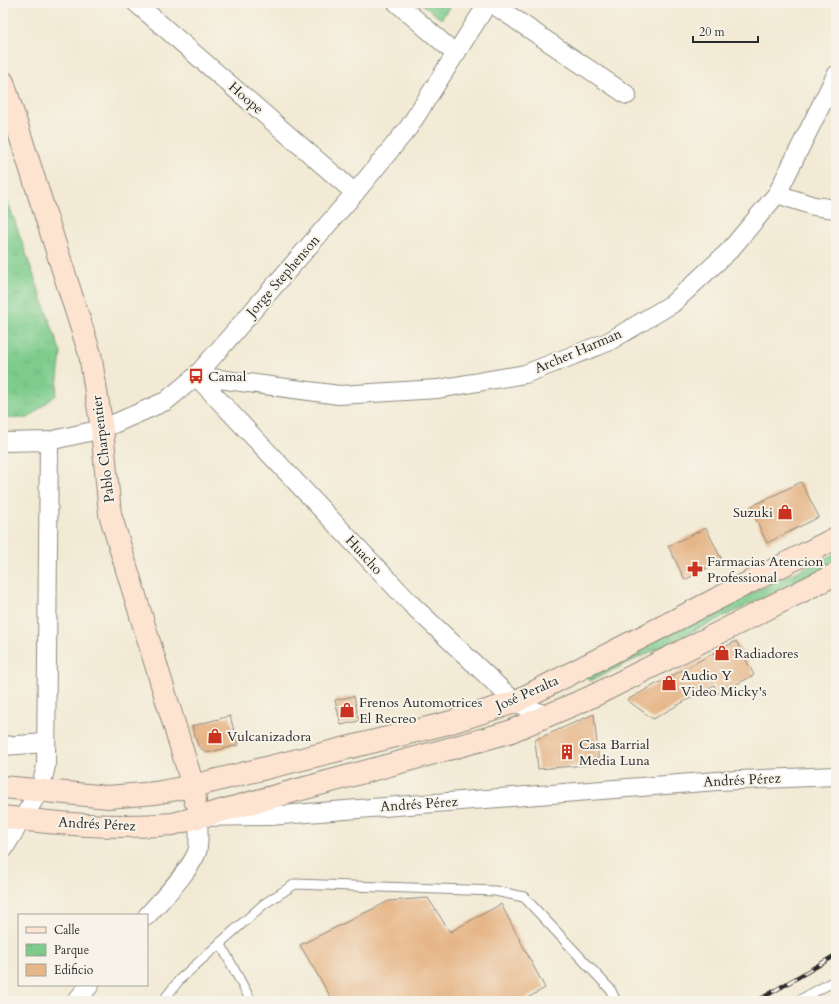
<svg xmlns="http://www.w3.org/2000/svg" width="839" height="1004" font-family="Cardo,serif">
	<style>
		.grass { fill: url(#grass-dots); stroke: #547c5c }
		.park { fill: url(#park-tufts); stroke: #547c5c }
		.building { fill: #e6b688 }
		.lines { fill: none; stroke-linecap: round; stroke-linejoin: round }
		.lane-casing { stroke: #8e8a80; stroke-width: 11 }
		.street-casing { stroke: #8e8a80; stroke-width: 20 }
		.secondary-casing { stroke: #8e8a80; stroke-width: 24 }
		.lane { stroke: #fff; stroke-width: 9 }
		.street { stroke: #fff; stroke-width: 18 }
		.secondary { stroke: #fde4d1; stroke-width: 22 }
		.rail-casing { stroke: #2b2b2b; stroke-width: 4.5 }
		.rail { stroke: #f7f3e8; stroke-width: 3; stroke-dasharray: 9; stroke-linecap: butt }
		.labels { text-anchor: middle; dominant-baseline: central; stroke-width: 4; stroke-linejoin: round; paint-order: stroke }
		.street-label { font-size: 14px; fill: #2b2b2b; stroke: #f7f3e8 }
		.poi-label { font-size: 14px; fill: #2b2b2b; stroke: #f7f3e8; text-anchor: start }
	</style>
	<defs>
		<pattern id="grass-dots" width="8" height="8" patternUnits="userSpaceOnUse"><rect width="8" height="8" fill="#7dcc8c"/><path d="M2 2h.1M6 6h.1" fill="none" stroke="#6caf79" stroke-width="1.8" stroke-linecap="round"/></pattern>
		<pattern id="park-tufts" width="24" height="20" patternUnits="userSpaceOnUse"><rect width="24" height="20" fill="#7dcc8c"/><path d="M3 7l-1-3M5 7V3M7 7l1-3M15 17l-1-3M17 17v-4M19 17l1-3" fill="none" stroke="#6caf79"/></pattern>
	</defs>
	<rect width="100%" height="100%" fill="#f7f3e8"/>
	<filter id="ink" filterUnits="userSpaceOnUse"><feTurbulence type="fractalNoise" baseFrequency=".025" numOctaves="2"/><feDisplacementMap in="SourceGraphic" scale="8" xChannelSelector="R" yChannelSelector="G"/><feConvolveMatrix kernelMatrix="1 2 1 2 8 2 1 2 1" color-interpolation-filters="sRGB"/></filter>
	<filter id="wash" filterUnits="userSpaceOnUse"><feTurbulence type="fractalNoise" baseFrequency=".012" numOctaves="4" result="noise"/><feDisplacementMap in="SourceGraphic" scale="16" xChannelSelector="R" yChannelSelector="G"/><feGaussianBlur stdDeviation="0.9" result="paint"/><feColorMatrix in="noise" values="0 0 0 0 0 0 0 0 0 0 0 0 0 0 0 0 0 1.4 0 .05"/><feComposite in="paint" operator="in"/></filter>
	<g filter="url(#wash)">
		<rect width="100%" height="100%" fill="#f2ead4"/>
		<path class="grass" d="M836 553V563L590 681 585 672Z"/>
		<g class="park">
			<path d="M421 3H452L441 19Z"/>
			<path d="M3 188 61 353 56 395 28 418H3Z"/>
		</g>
		<g id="blocks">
			<g class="building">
				<path d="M801 482 819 517 767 543 750 507Z"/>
				<path d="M706 528 722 560 685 580 668 546Z"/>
				<path d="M736 641 754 675 718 694 714 685 653 719 627 700Z"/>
				<path d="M354 696 359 721 341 725 335 700Z"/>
				<path d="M594 714 599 764 538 769 535 740Z"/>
				<path d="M230 716 238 745 207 753 198 746 192 726Z"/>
				<path d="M428 898 450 932 501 904 545 988 522 1001H333L300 945 389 901Z"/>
			</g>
		</g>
	</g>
	<g filter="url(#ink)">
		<use href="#blocks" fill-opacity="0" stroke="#8e8a80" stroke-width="1"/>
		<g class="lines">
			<defs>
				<g id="lane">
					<path d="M220 943 251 1001"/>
					<path d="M163 1001 180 979 220 943 264 904 295 884 495 891 524 897 610 989 615 999V1001"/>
					<path d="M798 1001 836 980"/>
				</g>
				<g id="street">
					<path d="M136 3 355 193"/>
					<path d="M397 3 456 54"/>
					<path d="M491 3 627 95"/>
					<path d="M777 194 814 206 836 209"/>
					<path d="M196 376 339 395 438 389 525 374 608 342 672 304 730 250 777 194 836 75"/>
					<path d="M196 376 411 604 515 702 547 716"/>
					<path d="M3 442 49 441 102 429 166 401 196 376 355 193 409 127 488 3"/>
					<path d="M3 746 46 743"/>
					<path d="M3 850 40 790 46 766 49 441"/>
					<path d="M147 916C161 900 190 871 197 852 200 841 198 828 198 817L269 816 717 781 836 776"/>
					<path d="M76 1001 90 985"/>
				</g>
				<g id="secondary">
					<path d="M3 82 90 354 102 429 110 514 193 786 195 800"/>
					<path d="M3 787 108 797 155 793 193 786 448 723 515 702 836 538"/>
					<path d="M3 817C59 824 116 829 173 824L474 742 509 732 591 697 836 574"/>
				</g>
			</defs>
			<use href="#lane" class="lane-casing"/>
			<use href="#street" class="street-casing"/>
			<use href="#secondary" class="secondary-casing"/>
			<use href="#lane" class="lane"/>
			<use href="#street" class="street"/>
			<use href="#secondary" class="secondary"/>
			<defs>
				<path id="rail" d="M757 1001 836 955"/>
			</defs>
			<use href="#rail" class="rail-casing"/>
			<use href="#rail" class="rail"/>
		</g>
	</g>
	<defs>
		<symbol id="bus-bare" viewBox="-9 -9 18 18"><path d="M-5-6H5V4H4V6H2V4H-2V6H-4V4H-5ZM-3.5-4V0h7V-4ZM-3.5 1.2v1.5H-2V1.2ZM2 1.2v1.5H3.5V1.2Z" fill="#c8321e" stroke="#f7f3e8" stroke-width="2.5" paint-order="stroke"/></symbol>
		<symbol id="shop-bare" viewBox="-9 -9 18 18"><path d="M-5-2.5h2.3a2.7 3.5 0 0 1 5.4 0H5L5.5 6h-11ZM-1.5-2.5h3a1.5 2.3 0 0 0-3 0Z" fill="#c8321e" stroke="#f7f3e8" stroke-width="2.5" paint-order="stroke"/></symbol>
		<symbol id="pharmacy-bare" viewBox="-9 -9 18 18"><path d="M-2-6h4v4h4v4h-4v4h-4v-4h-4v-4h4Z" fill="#c8321e" stroke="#f7f3e8" stroke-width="2.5" paint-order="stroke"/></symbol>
		<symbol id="building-bare" viewBox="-9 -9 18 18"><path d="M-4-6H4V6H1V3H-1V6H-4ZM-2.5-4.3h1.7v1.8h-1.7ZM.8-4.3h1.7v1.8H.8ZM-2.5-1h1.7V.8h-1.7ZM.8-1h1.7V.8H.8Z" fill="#c8321e" stroke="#f7f3e8" stroke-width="2.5" paint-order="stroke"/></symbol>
	</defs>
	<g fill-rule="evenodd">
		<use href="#bus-bare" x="185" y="365" width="22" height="22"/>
		<use href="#shop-bare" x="774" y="501" width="22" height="22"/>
		<use href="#pharmacy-bare" x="684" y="558" width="22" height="22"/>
		<use href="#shop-bare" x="711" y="642" width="22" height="22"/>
		<use href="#shop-bare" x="658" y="672" width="22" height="22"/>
		<use href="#shop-bare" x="336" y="699" width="22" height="22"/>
		<use href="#shop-bare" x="204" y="725" width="22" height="22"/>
		<use href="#building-bare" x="556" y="741" width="22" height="22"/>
	</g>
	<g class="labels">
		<g class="street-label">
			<text transform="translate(246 98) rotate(41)">Hoope</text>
			<text transform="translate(283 276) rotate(-49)">Jorge Stephenson</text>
			<text transform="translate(578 351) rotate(-23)">Archer Harman</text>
			<text transform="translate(103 449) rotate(-97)">Pablo Charpentier</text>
			<text transform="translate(364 555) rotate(47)">Huacho</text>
			<text transform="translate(527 693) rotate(-24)">José Peralta</text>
			<text transform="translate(742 780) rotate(-3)">Andrés Pérez</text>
			<text transform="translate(419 804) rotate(-4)">Andrés Pérez</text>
			<text transform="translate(97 824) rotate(3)">Andrés Pérez</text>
		</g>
		<g class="poi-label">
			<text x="208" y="376">Camal</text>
			<text x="773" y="512" text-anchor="end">Suzuki</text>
			<text x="707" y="561">Farmacias Atencion<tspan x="707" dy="16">Professional</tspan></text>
			<text x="734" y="653">Radiadores</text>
			<text x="681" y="675">Audio Y<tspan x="681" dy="16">Video Micky's</tspan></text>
			<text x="359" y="702">Frenos Automotrices<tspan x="359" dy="16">El Recreo</tspan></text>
			<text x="227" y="736">Vulcanizadora</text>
			<text x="579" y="744">Casa Barrial<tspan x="579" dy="16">Media Luna</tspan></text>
		</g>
	</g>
	<rect width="839" height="1004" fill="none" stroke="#f7f3e8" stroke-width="16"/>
	<rect x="18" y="914" width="130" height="72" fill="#f7f3e8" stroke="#a5a39c"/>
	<rect x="26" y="927" width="20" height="6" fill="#fde4d1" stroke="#a5a39c"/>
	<text x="54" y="934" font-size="12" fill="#2b2b2b">Calle</text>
	<rect x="26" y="944" width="20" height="12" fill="url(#park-tufts)" stroke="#a5a39c"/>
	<text x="54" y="954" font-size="12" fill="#2b2b2b">Parque</text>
	<rect x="26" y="964" width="20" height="12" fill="#e6b688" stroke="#a5a39c"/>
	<text x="54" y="974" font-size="12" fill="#2b2b2b">Edificio</text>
	<path d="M693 36v6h65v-6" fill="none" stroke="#2b2b2b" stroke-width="2"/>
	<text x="699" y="36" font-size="12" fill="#2b2b2b" stroke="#f7f3e8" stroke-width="3" paint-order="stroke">20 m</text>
</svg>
